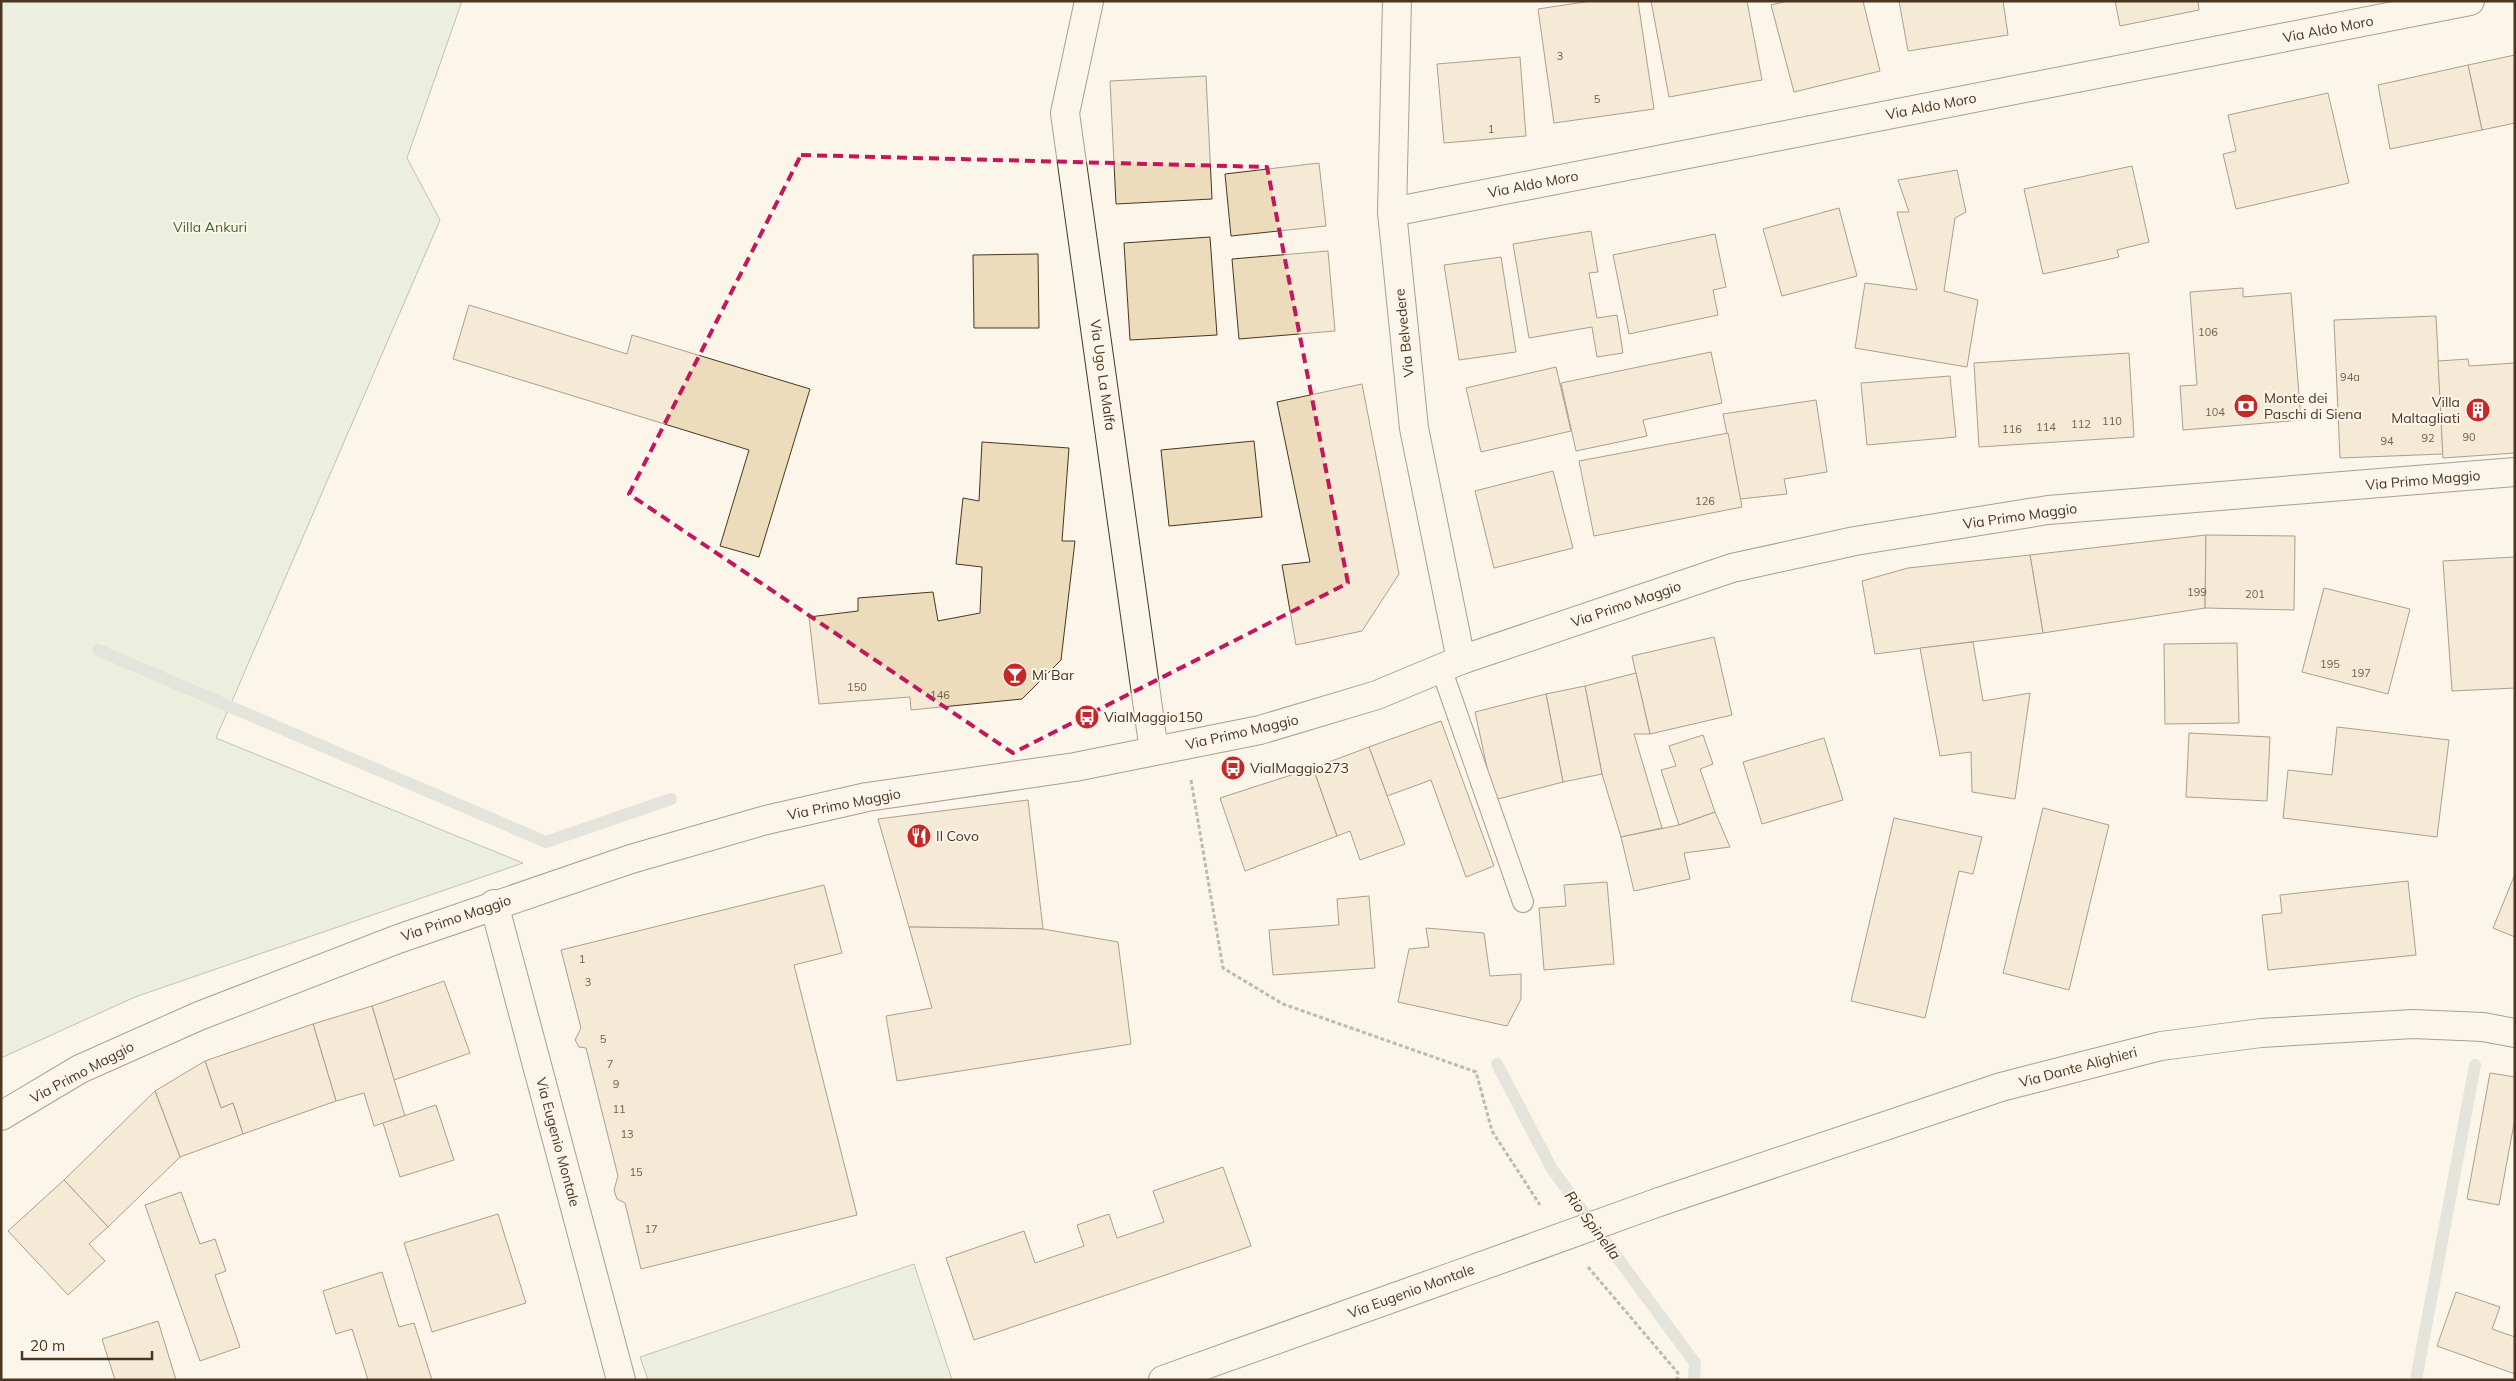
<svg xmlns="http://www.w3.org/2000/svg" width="2516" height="1381" font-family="Mulish,sans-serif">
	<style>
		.green { fill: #dce7d0; stroke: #887966 }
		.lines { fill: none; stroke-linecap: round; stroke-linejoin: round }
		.stream { stroke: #c9cecd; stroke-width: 12 }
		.building { fill: #ecdcbc; stroke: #4a3520 }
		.service-casing { stroke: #4a3520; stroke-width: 22 }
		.minor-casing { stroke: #4a3520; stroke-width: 30 }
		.primary-casing { stroke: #4a3520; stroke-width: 30 }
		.path { stroke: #7f6f5c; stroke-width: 3; stroke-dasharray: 4 2.5; stroke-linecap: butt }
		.service { stroke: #fbf6e9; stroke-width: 20 }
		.minor { stroke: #fbf6e9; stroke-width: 28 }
		.primary { stroke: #fbf6e9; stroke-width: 28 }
		.minor-bridge-casing { stroke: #4a3520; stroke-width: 30; stroke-linecap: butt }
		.minor-bridge { stroke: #fbf6e9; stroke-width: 28 }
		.marked { fill: none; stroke: #c2185b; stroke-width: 4; stroke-dasharray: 10 6; stroke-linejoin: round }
		.labels { text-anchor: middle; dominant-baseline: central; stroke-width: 4; stroke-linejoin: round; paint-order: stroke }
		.number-label { font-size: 11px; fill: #725f47 }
		.street-label { font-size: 14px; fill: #4a3520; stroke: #fbf6e9 }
		.park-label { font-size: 14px; fill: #436837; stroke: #fbf6e9 }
		.poi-label { font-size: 14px; fill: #4a3520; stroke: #fbf6e9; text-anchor: start }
		.water-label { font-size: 15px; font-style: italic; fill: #4a3520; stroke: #fbf6e9 }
	</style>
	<rect width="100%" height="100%" fill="#fbf6e9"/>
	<g class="green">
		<path d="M1 1H462L407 158 440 220 216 738 523 863 135 997 1 1058Z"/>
		<path d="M914 1264 952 1380H648L640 1357Z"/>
	</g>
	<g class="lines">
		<g class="stream">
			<path d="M98 650 546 842 671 799"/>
			<path d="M1497 1064 1552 1169 1695 1363 1694 1380"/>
			<path d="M2416 1380 2475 1065"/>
		</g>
	</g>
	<g class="building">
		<path d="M1591 1H1638L1654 109 1554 123 1538 9Z"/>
		<path d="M1651 1H1747L1762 80 1669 97Z"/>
		<path d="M1787 1H1863L1880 71 1794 92 1771 5Z"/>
		<path d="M1899 1H2003L2008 35 1908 51Z"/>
		<path d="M2115 1H2198L2199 10 2120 26Z"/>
		<path d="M2515 55V123L2482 130 2468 65Z"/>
		<path d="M1520 57 1526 136 1444 143 1437 64Z"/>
		<path d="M2468 65 2482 130 2390 149 2378 85Z"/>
		<path d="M1206 76 1212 199 1116 204 1110 81Z"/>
		<path d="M2328 93 2349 183 2236 209 2223 154 2236 151 2228 115Z"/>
		<path d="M1319 163 1326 226 1231 236 1225 174Z"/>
		<path d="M2132 166 2149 242 2117 250 2119 257 2043 274 2024 189Z"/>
		<path d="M1957 170 1966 212 1955 218 1944 291 1978 300 1967 367 1855 348 1865 283 1917 290 1897 212H1909L1898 180Z"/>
		<path d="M1839 208 1857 276 1782 296 1763 229Z"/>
		<path d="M1591 231 1598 272 1589 273 1597 318 1617 315 1623 353 1597 357 1592 327 1529 338 1513 244Z"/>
		<path d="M1715 234 1726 287 1713 290 1718 315 1629 334 1613 255Z"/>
		<path d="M1210 237 1217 335 1130 340 1124 243Z"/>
		<path d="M1328 251 1335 331 1239 339 1232 259Z"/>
		<path d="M1038 254 1039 328H974L973 255Z"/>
		<path d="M1501 257 1516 352 1459 360 1444 265Z"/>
		<path d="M2243 288V297L2291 293 2301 420 2183 430 2180 386 2197 385 2190 292Z"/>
		<path d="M469 305 627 354 632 335 810 389 759 557 720 546 749 450 453 359Z"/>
		<path d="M2436 316 2443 454 2340 458 2334 320Z"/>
		<path d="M1711 352 1722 403 1643 420 1647 436 1576 451 1561 383Z"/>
		<path d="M2129 353 2134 437 1979 447 1974 363Z"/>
		<path d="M2468 359 2469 366 2515 363V453L2443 458 2438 361Z"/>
		<path d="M1556 367 1571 431 1481 452 1466 388Z"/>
		<path d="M1950 376 1956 437 1867 445 1861 383Z"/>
		<path d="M1362 384 1399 574 1362 631 1296 645 1282 565 1310 562 1277 402Z"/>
		<path d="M1816 400 1827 472 1784 479 1787 494 1740 499 1723 414Z"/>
		<path d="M1728 433 1742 507 1594 536 1579 461Z"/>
		<path d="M1254 441 1262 517 1169 526 1161 450Z"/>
		<path d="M982 442 1069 448 1062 541H1075L1061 660 1022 699 911 710 910 697 819 704 809 617 858 611V598L933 592 938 621 980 613 982 567 956 564 963 498 979 501Z"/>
		<path d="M1553 471 1573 548 1494 568 1475 491Z"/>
		<path d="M2206 535 2205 608 2043 633 2030 555Z"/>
		<path d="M2206 535 2295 536 2294 610 2205 608Z"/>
		<path d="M2030 555 2043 633 1875 654 1862 581 1908 568Z"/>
		<path d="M2515 557V688L2452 691 2443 561Z"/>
		<path d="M2324 588 2410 609 2388 694 2302 672Z"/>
		<path d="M1714 637 1732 715 1650 734 1632 656Z"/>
		<path d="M1973 642 1983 701 2030 693 2015 799 1972 792 1971 752 1940 756 1920 648Z"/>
		<path d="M2237 643 2239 723 2165 724 2164 644Z"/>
		<path d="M1636 673 1650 734H1634L1662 828 1621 837 1602 774 1585 686Z"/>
		<path d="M1585 686 1602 774 1563 782 1546 694Z"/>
		<path d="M1546 694 1563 782 1494 800 1475 712Z"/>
		<path d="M1441 721 1494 866 1466 877 1431 780 1387 796 1369 747Z"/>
		<path d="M2337 727 2449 740 2437 837 2283 818 2288 770 2332 775Z"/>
		<path d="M2189 733 2270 737 2267 801 2186 797Z"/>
		<path d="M1703 735 1713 764 1700 769 1715 812 1679 825 1661 770 1676 766 1669 746Z"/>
		<path d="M1824 738 1843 800 1762 824 1743 762Z"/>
		<path d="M1369 747 1405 844 1360 860 1350 831 1337 836 1313 768Z"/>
		<path d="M1313 768 1337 836 1245 871 1220 798Z"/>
		<path d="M1028 800 1043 929 909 927 878 819Z"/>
		<path d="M2043 808 2109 825 2069 990 2003 973Z"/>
		<path d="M1715 812 1730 847 1684 853 1690 879 1634 891 1621 837 1679 825Z"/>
		<path d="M1894 818 1982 837 1973 874 1959 871 1925 1018 1851 1001Z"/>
		<path d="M2515 874V937L2493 928Z"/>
		<path d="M2408 881 2416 955 2268 970 2262 915 2282 913 2280 895Z"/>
		<path d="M1607 882 1614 964 1544 970 1539 908 1566 906 1564 885Z"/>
		<path d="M824 885 842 953 794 965 857 1215 641 1269 625 1203 617 1199 614 1190 618 1176 586 1048 579 1047 575 1040 581 1028 561 950Z"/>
		<path d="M1369 896 1375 968 1273 975 1269 930 1339 925 1337 899Z"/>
		<path d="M909 927 1043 929 1118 942 1131 1044 897 1081 886 1016 932 1008Z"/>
		<path d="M1426 928 1484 933 1490 976 1521 974V999L1507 1026 1398 1002 1409 949 1429 947Z"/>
		<path d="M444 981 470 1053 394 1080 372 1006Z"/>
		<path d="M372 1006 405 1116 374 1126 364 1093 336 1101 313 1024Z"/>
		<path d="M313 1024 336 1101 243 1134 233 1103 221 1108 205 1061Z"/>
		<path d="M205 1061 221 1108 233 1103 243 1134 180 1157 155 1091Z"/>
		<path d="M2490 1073 2515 1077V1118L2499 1205 2467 1199Z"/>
		<path d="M155 1091 180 1157 108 1227 64 1180Z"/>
		<path d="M436 1105 454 1160 400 1177 383 1123Z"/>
		<path d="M1223 1167 1251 1246 974 1340 946 1258 1024 1231 1035 1263 1084 1246 1077 1225 1109 1214 1117 1238 1164 1222 1153 1191Z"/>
		<path d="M64 1180 108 1227 89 1244 105 1261 68 1295 8 1231Z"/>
		<path d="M181 1192 200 1244 215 1239 226 1271 215 1275 240 1347 200 1361 145 1205Z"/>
		<path d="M498 1214 526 1303 432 1332 404 1243Z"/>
		<path d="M382 1272 399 1327 414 1323 432 1380H368L352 1329 336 1334 323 1291Z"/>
		<path d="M2456 1292 2500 1307 2492 1329 2515 1337V1374L2437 1346Z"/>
		<path d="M158 1321 176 1380H115L102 1339Z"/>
	</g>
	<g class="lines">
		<defs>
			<path id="service" d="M1441 668 1523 902"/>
			<g id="minor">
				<path d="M1089 1 1065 113 1154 751"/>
				<path d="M1397 1 1392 212 1414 428 1461 660"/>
				<path d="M1392 212 2470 1"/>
				<path d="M494 904 621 1380"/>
				<path d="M1659 1202 2001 1087 2161 1046 2261 1033 2413 1024 2483 1027 2515 1033"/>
				<path d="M1163 1380 1454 1276"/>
			</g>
			<path id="primary" d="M1 1116 80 1069 199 1016 398 939 631 859 766 820 867 797 1075 767 1260 730 1377 695 1461 660 1732 568 1855 541 2048 510 2515 472"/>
		</defs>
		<use href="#service" class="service-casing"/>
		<use href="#minor" class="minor-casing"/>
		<use href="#primary" class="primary-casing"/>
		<g class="path">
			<path d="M1191 780 1223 968 1283 1004 1476 1072 1492 1131 1540 1205"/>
			<path d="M1588 1267 1678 1373 1677 1380"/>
		</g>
		<use href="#service" class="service"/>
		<use href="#minor" class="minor"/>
		<use href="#primary" class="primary"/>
		<defs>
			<path id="minor-bridge" d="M1454 1276 1659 1202"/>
		</defs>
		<use href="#minor-bridge" class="minor-bridge-casing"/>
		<use href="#minor-bridge" class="minor-bridge"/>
	</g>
	<path d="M0 0H2516V1381H0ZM801 155 1267 167 1348 583 1013 753 629 494Z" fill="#fbf6e9" fill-opacity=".55" fill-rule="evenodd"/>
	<path class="marked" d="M801 155 1267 167 1348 583 1013 753 629 494Z"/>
	<defs>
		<symbol id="bank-disc" viewBox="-11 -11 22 22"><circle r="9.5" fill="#c62828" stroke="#fbf6e9"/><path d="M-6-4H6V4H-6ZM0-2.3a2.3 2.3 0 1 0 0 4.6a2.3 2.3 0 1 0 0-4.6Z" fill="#fff"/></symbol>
		<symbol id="building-disc" viewBox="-11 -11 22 22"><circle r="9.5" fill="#c62828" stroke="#fbf6e9"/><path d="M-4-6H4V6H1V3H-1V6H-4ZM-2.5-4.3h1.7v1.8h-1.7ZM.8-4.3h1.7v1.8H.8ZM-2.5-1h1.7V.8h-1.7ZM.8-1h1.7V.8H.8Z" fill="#fff"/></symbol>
		<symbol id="bar-disc" viewBox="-11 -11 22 22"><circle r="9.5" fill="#c62828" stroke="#fbf6e9"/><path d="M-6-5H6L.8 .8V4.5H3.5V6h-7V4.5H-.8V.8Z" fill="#fff"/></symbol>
		<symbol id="bus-disc" viewBox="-11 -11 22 22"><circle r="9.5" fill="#c62828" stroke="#fbf6e9"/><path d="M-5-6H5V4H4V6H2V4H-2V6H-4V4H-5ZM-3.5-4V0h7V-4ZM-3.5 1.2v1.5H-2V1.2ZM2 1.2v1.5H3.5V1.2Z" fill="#fff"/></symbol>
		<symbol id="restaurant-disc" viewBox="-11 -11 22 22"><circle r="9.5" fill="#c62828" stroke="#fbf6e9"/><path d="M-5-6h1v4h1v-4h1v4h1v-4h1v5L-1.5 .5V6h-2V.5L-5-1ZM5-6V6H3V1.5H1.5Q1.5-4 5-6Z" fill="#fff"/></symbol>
	</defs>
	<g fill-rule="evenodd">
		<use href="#bank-disc" x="2232" y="392" width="28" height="28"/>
		<use href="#building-disc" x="2464" y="396" width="28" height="28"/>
		<use href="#bar-disc" x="1001" y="661" width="28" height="28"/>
		<use href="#bus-disc" x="1073" y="703" width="28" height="28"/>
		<use href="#bus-disc" x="1219" y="754" width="28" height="28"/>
		<use href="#restaurant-disc" x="905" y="822" width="28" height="28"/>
	</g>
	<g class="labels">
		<g class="number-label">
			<text x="1560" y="56">3</text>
			<text x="1597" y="99">5</text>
			<text x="1491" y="129">1</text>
			<text x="2208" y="332">106</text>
			<text x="2350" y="377">94a</text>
			<text x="2215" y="412">104</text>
			<text x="2112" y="421">110</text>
			<text x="2081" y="424">112</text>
			<text x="2046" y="427">114</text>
			<text x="2012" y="429">116</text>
			<text x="2469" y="437">90</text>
			<text x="2428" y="438">92</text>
			<text x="2387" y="441">94</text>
			<text x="1705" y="501">126</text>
			<text x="2197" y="592">199</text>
			<text x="2255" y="594">201</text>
			<text x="2330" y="664">195</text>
			<text x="2361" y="673">197</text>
			<text x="857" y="687">150</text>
			<text x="940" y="695">146</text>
			<text x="582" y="959">1</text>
			<text x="588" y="982">3</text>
			<text x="603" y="1039">5</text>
			<text x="610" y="1064">7</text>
			<text x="616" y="1084">9</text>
			<text x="619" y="1109">11</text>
			<text x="627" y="1134">13</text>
			<text x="636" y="1172">15</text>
			<text x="651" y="1229">17</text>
		</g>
		<g class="street-label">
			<text transform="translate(2328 29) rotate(-11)">Via Aldo Moro</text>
			<text transform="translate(1931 106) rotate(-11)">Via Aldo Moro</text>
			<text transform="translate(1533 184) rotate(-11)">Via Aldo Moro</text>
			<text transform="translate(1404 333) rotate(-96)">Via Belvedere</text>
			<text transform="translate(1103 375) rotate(82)">Via Ugo La Malfa</text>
			<text transform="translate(2423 480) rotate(-5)">Via Primo Maggio</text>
			<text transform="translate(2020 516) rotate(-8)">Via Primo Maggio</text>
			<text transform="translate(1626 604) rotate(-19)">Via Primo Maggio</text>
			<text transform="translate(1242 732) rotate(-13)">Via Primo Maggio</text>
			<text transform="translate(844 804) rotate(-11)">Via Primo Maggio</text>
			<text transform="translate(456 918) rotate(-19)">Via Primo Maggio</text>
			<text transform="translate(2078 1067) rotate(-15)">Via Dante Alighieri</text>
			<text transform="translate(82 1072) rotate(-28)">Via Primo Maggio</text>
			<text transform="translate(558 1142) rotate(75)">Via Eugenio Montale</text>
			<text transform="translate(1411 1291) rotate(-20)">Via Eugenio Montale</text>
		</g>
		<g class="park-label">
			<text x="210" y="227">Villa Ankuri</text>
		</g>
		<g class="poi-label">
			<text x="2264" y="398">Monte dei<tspan x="2264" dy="16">Paschi di Siena</tspan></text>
			<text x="2460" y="402" text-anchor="end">Villa<tspan x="2460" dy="16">Maltagliati</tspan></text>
			<text x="1032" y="675">Mi Bar</text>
			<text x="1104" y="717">ViaIMaggio150</text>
			<text x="1250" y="768">ViaIMaggio273</text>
			<text x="936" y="836">Il Covo</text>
		</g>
		<g class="water-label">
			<text transform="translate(1593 1225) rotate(53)">Rio Spinella</text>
		</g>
	</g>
	<rect width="2516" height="1381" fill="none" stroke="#4a3520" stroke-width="5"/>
	<path d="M22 1351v8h130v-8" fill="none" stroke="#4a3520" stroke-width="2.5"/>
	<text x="30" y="1351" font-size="15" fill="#4a3520" stroke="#fbf6e9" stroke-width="4" paint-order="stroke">20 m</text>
</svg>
